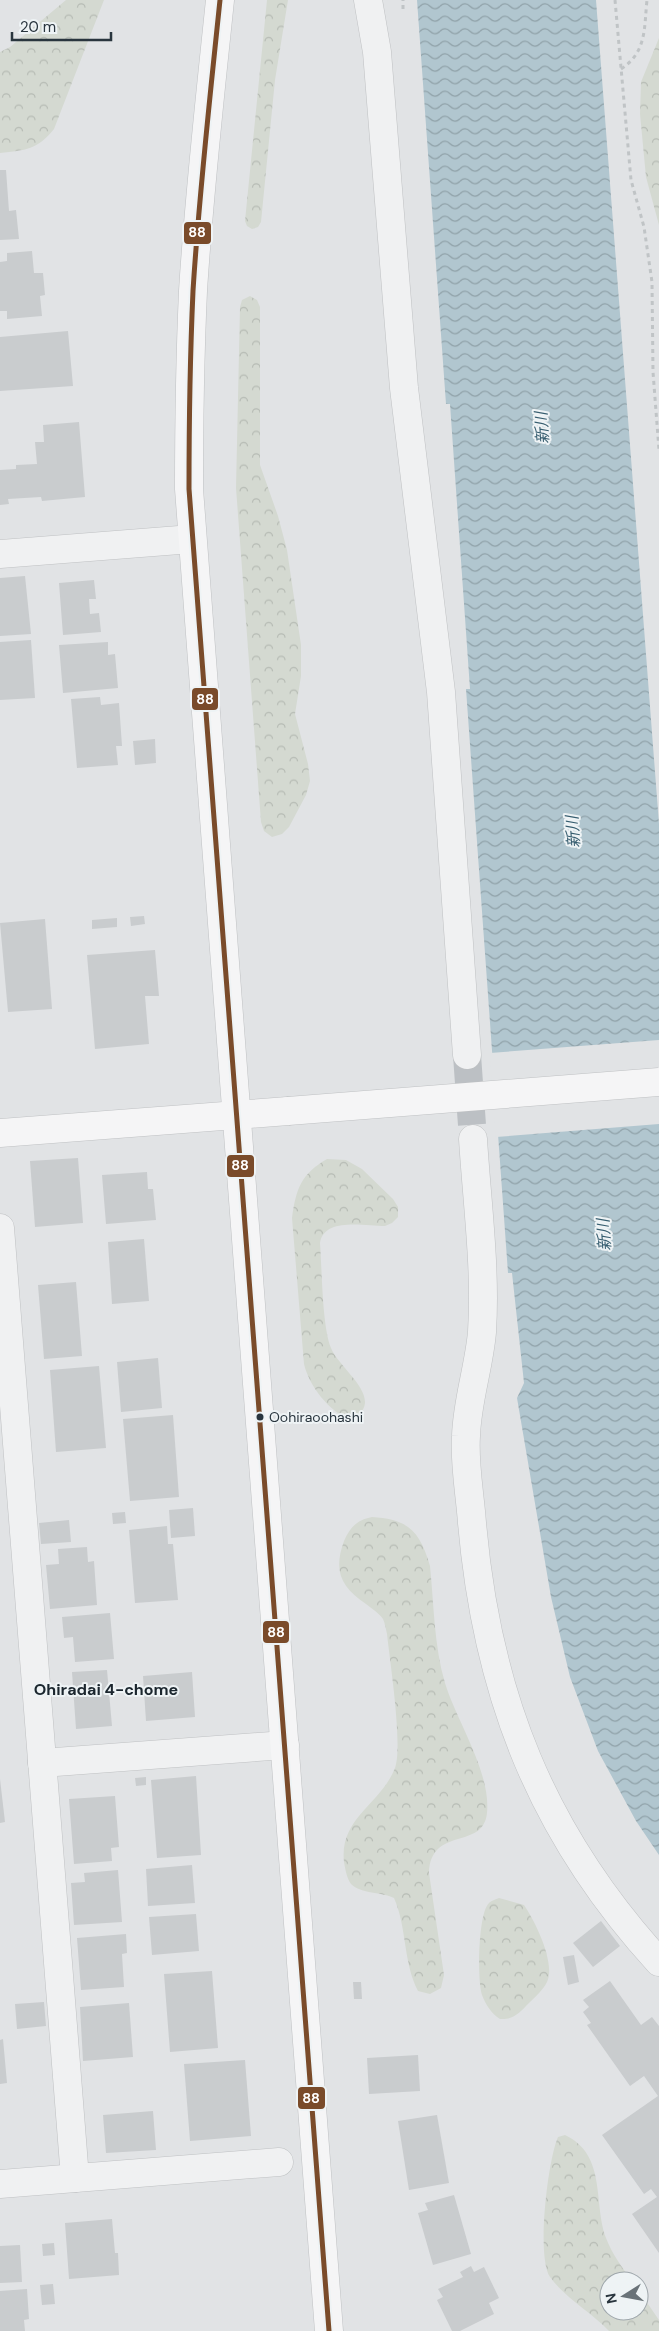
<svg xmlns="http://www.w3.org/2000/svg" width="659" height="2331" font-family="'DM Sans','Noto Sans JP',sans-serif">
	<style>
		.forest { fill: url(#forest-crowns) }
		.water { fill: url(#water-waves) }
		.pier { fill: #e1e3e5 }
		.building { fill: #c9ccce }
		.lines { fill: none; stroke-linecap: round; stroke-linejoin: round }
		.street-tunnel { stroke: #bcc0c4; stroke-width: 28; stroke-dasharray: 28 14; stroke-linecap: butt }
		.street-casing { stroke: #bfc1c3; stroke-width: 29 }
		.secondary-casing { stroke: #bfc1c3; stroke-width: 29 }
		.path { stroke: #c0c4c6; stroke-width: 3; stroke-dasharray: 4 4; stroke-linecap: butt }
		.street { stroke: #f0f1f2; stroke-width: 28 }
		.secondary { stroke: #f5f5f6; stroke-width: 28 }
		.secondary-bridge-casing { stroke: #bfc1c3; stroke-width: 29; stroke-linecap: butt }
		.secondary-bridge { stroke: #f5f5f6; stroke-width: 28 }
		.bus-1-casing { stroke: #eef3f5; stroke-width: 9 }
		.bus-1 { stroke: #7a4b2a; stroke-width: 5 }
		.bus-dot { fill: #29353e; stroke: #eef3f5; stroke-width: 2 }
		.labels { text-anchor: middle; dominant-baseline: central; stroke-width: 4; stroke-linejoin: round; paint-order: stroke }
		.bus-label { font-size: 14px; fill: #29353e; stroke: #eef3f5; text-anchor: start }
		.water-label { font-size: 16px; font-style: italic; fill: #365d6f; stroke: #eef3f5 }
		.neighbourhood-label { font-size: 16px; font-weight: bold; fill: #1b262e; stroke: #eef3f5 }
		.line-badge { stroke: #eef3f5; stroke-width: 2 }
		.badge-label { font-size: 14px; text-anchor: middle; font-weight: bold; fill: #fff }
	</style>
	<defs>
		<pattern id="forest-crowns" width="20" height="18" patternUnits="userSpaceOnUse" patternTransform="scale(1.25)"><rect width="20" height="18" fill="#d4d9d1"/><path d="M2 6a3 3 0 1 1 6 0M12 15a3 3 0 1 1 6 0" fill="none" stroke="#b6bbb4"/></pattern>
		<pattern id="water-waves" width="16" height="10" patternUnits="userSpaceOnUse" patternTransform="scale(1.25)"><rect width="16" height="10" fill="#b1c6cf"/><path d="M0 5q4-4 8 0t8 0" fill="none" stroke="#90a2a9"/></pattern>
	</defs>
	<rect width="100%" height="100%" fill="#e1e3e5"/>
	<g class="forest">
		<path d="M66 0H104L54 129C37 150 26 150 0 153V52L10 47Z"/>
		<path d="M267 0H288L275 80 261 222 258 227 252 229 247 226 245 221Z"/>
		<path d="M659 38V225L646 177 640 114 641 82Z"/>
		<path d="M250 296 257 300 260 307V465L278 516 287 550 301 645V676L295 714 308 764 310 781 306 795 289 827 282 834 272 837 264 831 261 822 236 488 240 307 242 300Z"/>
		<path d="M327 1159 346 1160 362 1169 393 1199 398 1207V1217L392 1223 385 1226C364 1226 324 1217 320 1243 322 1269 322 1326 331 1348 338 1365 366 1385 365 1403 364 1412 357 1416 350 1420 329 1411 309 1386 304 1364L292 1218C296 1189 301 1174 327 1159Z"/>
		<path d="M372 1517C408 1519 420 1531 430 1566 434 1605 434 1646 445 1683 457 1722 491 1772 487 1813 483 1851 431 1825 429 1873L444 1975 441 1988 430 1994 418 1991C403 1962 407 1927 394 1898 382 1892 361 1894 351 1884 347 1879 345 1868 344 1862 339 1818 381 1804 395 1768 403 1746 390 1662 387 1634 386 1630 385 1623 383 1619 379 1613 371 1608 366 1604 341 1587 333 1571 344 1541 350 1527 357 1520 372 1517Z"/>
		<path d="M499 1898 524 1905C535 1921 556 1963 547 1982 543 1990 536 1996 529 2003 520 2012 514 2020 500 2019 491 2013 486 2005 482 1995 477 1981 478 1913 489 1903 491 1901 496 1899 499 1898Z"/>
		<path d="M565 2135C607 2155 593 2202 606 2238 612 2254 622 2267 632 2281H609V2311H639V2291L659 2320V2331H609C591 2312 564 2297 550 2277 536 2257 548 2159 558 2137Z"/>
	</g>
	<path class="water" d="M417 0H596L659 824V1855L636 1821 598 1751 570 1677 551 1597 517 1398 524 1383 512 1273H508L466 689H470L450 404H446Z"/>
	<path class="pier" d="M659 1040V1124L496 1137 490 1053Z"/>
	<g class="building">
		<path d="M0 170H6L9 211 16 210 19 239 0 240Z"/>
		<path d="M32 251 34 273H43L45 295 40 296 42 316 7 319V311H0V262L7 261V253Z"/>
		<path d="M68 331 73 386 0 391V337Z"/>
		<path d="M79 422 85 497 42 501 41 497 8 499 9 504 0 505V470L16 469V465L37 464 35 442H44L43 425Z"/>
		<path d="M25 576 31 634 0 636V578Z"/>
		<path d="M94 580 96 599H89L90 614 99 613 101 632 63 635 59 583Z"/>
		<path d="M31 640 35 698 0 700V642Z"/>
		<path d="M108 642V655L115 654 118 688 63 693 59 645Z"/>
		<path d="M100 697 101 705 119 703 122 746H116L118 765 77 768 71 699Z"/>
		<path d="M155 739 156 763 135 765 133 741Z"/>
		<path d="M144 916 145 924 131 926 130 917Z"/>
		<path d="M117 918V927L92 929V920Z"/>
		<path d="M45 919 52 1009 8 1012 0 923Z"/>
		<path d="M155 950 159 996H145L149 1044 95 1049 87 955Z"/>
		<path d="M78 1158 83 1223 35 1227 30 1161Z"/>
		<path d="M147 1172 148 1189H153L156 1220 106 1224 102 1175Z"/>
		<path d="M144 1239 149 1301 112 1304 108 1242Z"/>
		<path d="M76 1282 82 1356 44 1359 38 1285Z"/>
		<path d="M158 1358 162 1408 121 1412 117 1362Z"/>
		<path d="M99 1366 106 1448 56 1452 50 1370Z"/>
		<path d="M173 1415 179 1497 130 1501 123 1419Z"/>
		<path d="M193 1508 195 1536 171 1538 169 1510Z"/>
		<path d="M125 1512 126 1523 113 1524 112 1513Z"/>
		<path d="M69 1520 71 1542 41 1544 39 1523Z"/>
		<path d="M167 1526 168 1544H173L178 1600 135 1603 129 1530Z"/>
		<path d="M87 1547 88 1562 94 1561 97 1605 50 1609 46 1565 59 1564 58 1549Z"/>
		<path d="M110 1613 114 1659 75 1662 73 1637 64 1638 62 1617Z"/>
		<path d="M107 1670 112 1726 76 1729 72 1672Z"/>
		<path d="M192 1672 195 1717 146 1721 143 1676Z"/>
		<path d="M196 1776 201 1855 157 1858 151 1780Z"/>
		<path d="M146 1777V1785L136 1786 135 1778Z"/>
		<path d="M0 1779 5 1822 0 1823Z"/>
		<path d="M115 1796 119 1847 111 1848 112 1861 74 1864 69 1799Z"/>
		<path d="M192 1865 195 1903 148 1906 146 1869Z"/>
		<path d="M118 1870 122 1922 74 1925 71 1883 85 1882 84 1873Z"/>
		<path d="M196 1914 199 1951 152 1955 149 1917Z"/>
		<path d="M601 1921 620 1946 593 1967 573 1943Z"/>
		<path d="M126 1934 127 1953 122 1954 124 1987 81 1990 77 1938Z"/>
		<path d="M574 1955 579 1982 568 1985 563 1957Z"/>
		<path d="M212 1971 218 2048 170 2052 164 1974Z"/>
		<path d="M610 1981 641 2025 652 2017 659 2026V2253L632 2214 657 2197 651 2189 644 2194 602 2135 658 2096 644 2076 630 2086 587 2025 591 2023 583 2012 589 2007 583 2000Z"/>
		<path d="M353 1982H361L362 1999H354Z"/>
		<path d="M44 2002 46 2026 17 2029 15 2004Z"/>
		<path d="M129 2003 133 2057 83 2061 80 2007Z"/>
		<path d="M3 2039 7 2083 0 2084V2040Z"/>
		<path d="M418 2055 420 2091 369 2094 367 2058Z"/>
		<path d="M245 2060 251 2136 190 2141 184 2064Z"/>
		<path d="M153 2111 156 2150 106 2153 103 2115Z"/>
		<path d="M437 2115 449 2183 409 2190 398 2121Z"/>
		<path d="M454 2195 471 2254 433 2265 418 2213 428 2210 425 2203Z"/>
		<path d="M112 2219 115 2253H118L119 2275 69 2279 65 2223Z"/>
		<path d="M54 2243 55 2255 43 2256 42 2244Z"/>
		<path d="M20 2245 22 2282 0 2283V2246Z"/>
		<path d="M471 2266 474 2272 484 2267 499 2298 489 2303 494 2314 460 2331H452L437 2300 443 2297 438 2289 463 2277 460 2272Z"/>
		<path d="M53 2284 55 2304 42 2305 40 2285Z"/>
		<path d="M27 2289 29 2319 24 2320 25 2331H0V2291Z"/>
	</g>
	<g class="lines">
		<path class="street-tunnel" d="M467 1055 473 1139"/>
		<defs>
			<g id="street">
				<path d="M368 0 377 52 404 388 441 692 467 1055"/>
				<path d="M0 554 192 539"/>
				<path d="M473 1139C477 1203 486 1268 482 1332 479 1367 467 1401 466 1436 464 1464 470 1494 472 1523 487 1695 542 1834 659 1962"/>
				<path d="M0 1228 75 2178"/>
				<path d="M42 1763 285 1745"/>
				<path d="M0 2184 279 2162"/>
			</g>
			<g id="secondary">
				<path d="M220 0C210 97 199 194 193 291 190 357 189 423 189 489L329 2331"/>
				<path d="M0 1133 288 1111"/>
			</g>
		</defs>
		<use href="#street" class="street-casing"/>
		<use href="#secondary" class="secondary-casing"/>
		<g class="path">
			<path d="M615 0 631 180 644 227 652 282 653 372 659 450"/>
			<path d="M403 9V0"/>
			<path d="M621 69C647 52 644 28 647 0"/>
		</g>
		<use href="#street" class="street"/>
		<use href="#secondary" class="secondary"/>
		<defs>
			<path id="secondary-bridge" d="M288 1111 659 1082"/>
		</defs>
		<use href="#secondary-bridge" class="secondary-bridge-casing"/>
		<use href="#secondary-bridge" class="secondary-bridge"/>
		<defs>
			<path id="bus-1" d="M220 0C210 97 199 194 193 291 190 357 189 423 189 489L329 2331"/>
		</defs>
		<use href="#bus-1" class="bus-1-casing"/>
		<use href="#bus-1" class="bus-1"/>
	</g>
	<circle class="bus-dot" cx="260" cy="1417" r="4.5"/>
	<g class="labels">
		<g class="bus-label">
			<text x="269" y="1417">Oohiraoohashi</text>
		</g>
		<g class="water-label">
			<text transform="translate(542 428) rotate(-94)">新川</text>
			<text transform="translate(573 832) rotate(-94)">新川</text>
			<text transform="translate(604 1235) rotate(-94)">新川</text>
		</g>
		<g class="neighbourhood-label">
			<text x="106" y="1689">Ohiradai 4-chome</text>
		</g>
	</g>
	<g class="line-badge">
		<rect x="183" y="221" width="29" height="24" rx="5" fill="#7a4b2a"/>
		<rect x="191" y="687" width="28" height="24" rx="5" fill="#7a4b2a"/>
		<rect x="226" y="1154" width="29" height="24" rx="5" fill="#7a4b2a"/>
		<rect x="262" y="1620" width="28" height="24" rx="5" fill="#7a4b2a"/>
		<rect x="297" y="2086" width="29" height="24" rx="5" fill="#7a4b2a"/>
	</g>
	<g class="badge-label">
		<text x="197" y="237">88</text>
		<text x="205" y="704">88</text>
		<text x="240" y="1170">88</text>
		<text x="276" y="1637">88</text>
		<text x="311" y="2103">88</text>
	</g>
	<g transform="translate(624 2296) rotate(259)"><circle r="24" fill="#eef3f5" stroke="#9fa7ac"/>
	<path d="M0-4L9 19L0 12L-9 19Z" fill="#697278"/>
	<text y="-8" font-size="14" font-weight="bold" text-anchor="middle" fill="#29353e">N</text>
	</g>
	<path d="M12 32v8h99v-8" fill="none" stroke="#29353e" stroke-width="2.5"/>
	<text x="20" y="32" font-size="15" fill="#29353e" stroke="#eef3f5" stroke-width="4" paint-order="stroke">20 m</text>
</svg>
